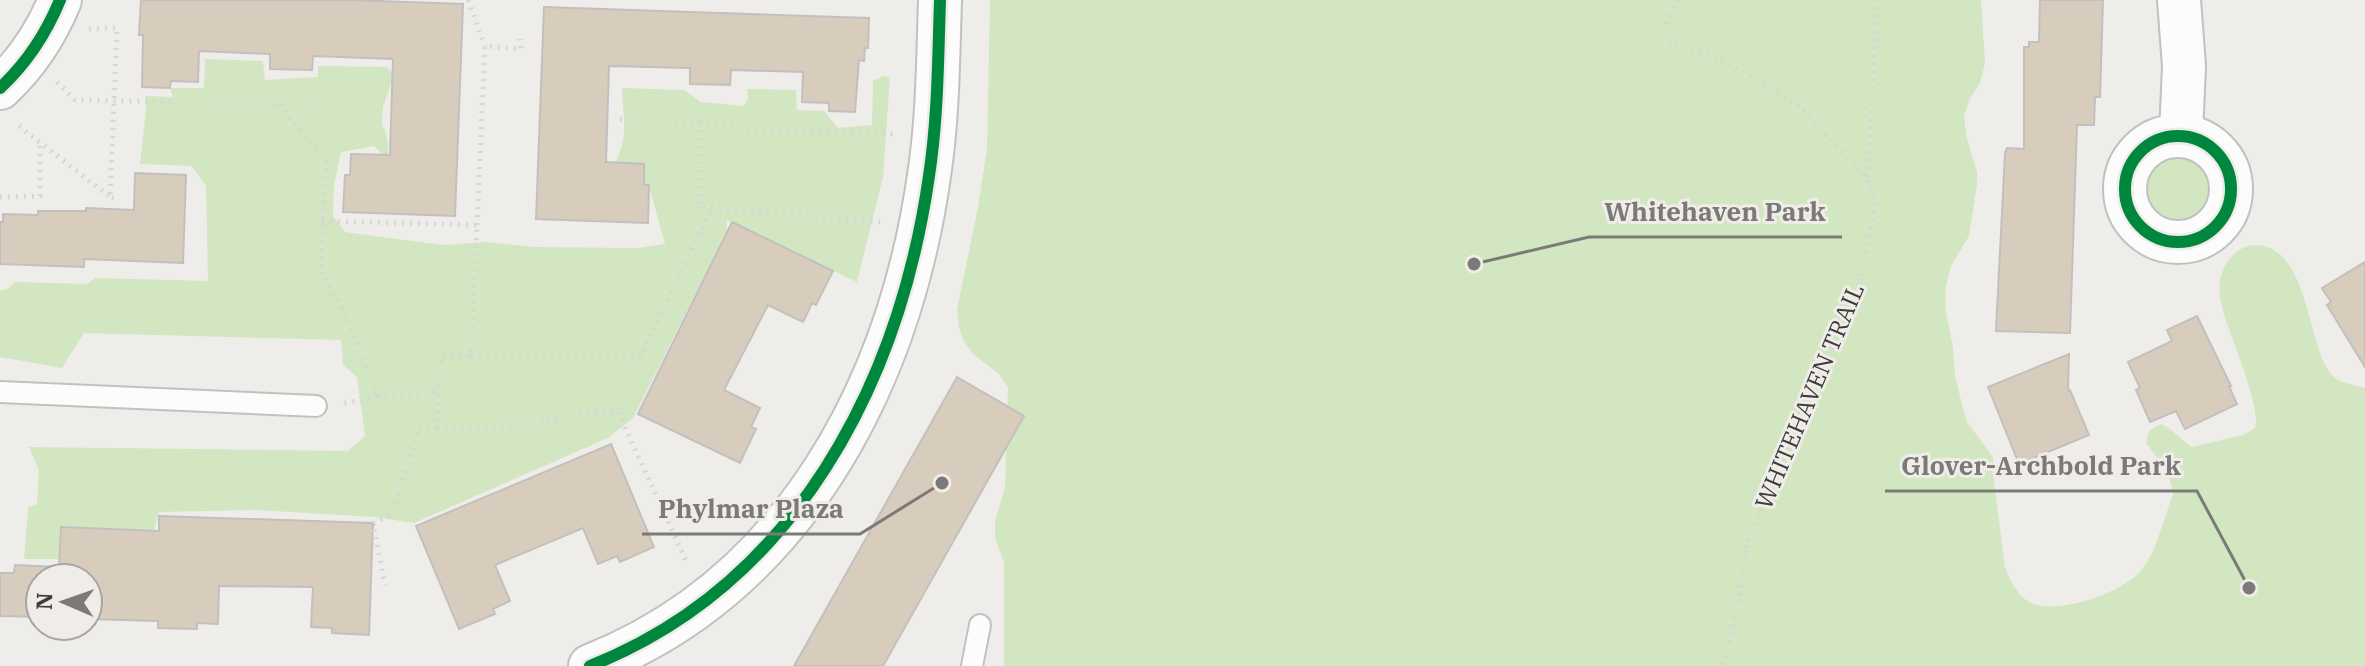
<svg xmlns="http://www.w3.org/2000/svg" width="2365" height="666" font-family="'IBM Plex Serif',serif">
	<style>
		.green { fill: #d2e6c2 }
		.building { fill: #d8cdbd; stroke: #c2c0bf; stroke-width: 2 }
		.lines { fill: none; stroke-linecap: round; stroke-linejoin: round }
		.lane-casing { stroke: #c2c1bf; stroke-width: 24 }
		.street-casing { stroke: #c2c1bf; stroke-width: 46 }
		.path { stroke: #d6d6d6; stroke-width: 5; stroke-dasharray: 2 6; stroke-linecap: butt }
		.lane { stroke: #fdfcfc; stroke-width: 20 }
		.street { stroke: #fdfcfc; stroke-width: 42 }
		.cycleway-casing { stroke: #f0ede9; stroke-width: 17 }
		.cycleway { stroke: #00873e; stroke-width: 12 }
		.labels { text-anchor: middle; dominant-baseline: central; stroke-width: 6; stroke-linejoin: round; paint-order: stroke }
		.street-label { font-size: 24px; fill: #3d3c3a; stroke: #f0ede9 }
		.leader { fill: none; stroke: #7b7a78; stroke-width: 3 }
		.callout-dot { fill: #7b7a78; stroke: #f0ede9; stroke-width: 3 }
		.callout-label { font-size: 26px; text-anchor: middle; font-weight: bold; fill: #7b7a78; stroke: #f0ede9; stroke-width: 6; stroke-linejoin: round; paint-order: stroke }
	</style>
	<rect width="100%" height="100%" fill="#efedea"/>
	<g class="green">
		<path d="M990 0H1981L1985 63 1980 83 1970 99 1964 115 1966 135 1977 172V185L1969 236 1951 266 1946 286 1945 307 1953 348 1955 375 1964 413 1967 422 1993 457V473L2005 567C2010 580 2016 594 2029 602 2056 617 2131 591 2146 564 2157 547 2165 515 2173 495 2172 475 2158 458 2146 443L2149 431 2160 424C2173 428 2180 440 2192 447L2243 435 2255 428C2262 409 2230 336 2223 311 2219 296 2217 285 2223 270 2228 257 2241 245 2255 245 2307 245 2307 337 2328 370 2336 383 2351 384 2365 388V666H1004V563L995 538V522L1005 487 1008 387 998 373 973 354 963 340 959 327 957 310 978 207 987 149Z"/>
		<path d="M205 59 263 61 265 80 318 77V66L387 67 394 74 383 107 382 125 386 132 388 145V160L374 146 341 152 334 185 333 216 345 232 443 245 484 242 535 247 638 248 665 244 649 186 644 185V164L615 163C629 137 623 117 622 88L684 90 701 102 744 106 748 99 747 89 796 90 797 110 824 111 838 128 872 125 873 81 883 76 890 77 883 177 857 282 727 220 726 234 633 418 608 438 414 523 374 517 256 510 159 512 154 530 61 527 60 559H24L28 508 37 504 39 470 29 447 348 451 365 436 357 377 343 365 341 340 84 333 62 368 0 357V291L9 288 15 282 87 284 95 278 208 281 206 186 192 166 140 164 146 110 145 96 173 97 170 88H204Z"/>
		<circle cx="2176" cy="188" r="33"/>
	</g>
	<g class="building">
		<path d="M141 0H350L463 4 455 216 343 212 345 175H350L351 154 390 155 393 59 313 56 312 70 270 69V54L199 51 198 82 171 81 170 88 142 87 143 35H139Z"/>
		<path d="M2040 0H2103L2100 97H2095L2094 125H2077L2070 333 1996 331 2005 153 2007 148 2024 149V47H2029V42H2039Z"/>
		<path d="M544 7 869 18 868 48H865L864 61 859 60 855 112 829 111V103L802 102 803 72 731 70 730 85 690 84V68L609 66 606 162 644 164V185H649L648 223 536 219Z"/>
		<path d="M135 173 186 175 183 263 84 259V267L0 264V222H3V214L38 215V211H86V208L134 210Z"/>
		<path d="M732 222 833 271 816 305 812 303 803 322 768 305 724 390 760 408 751 427 756 429 740 463 638 414Z"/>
		<path d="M2365 262V367L2327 305 2331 302 2322 288Z"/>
		<path d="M2197 316 2231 386H2229L2237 404 2185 429 2176 411 2150 422 2136 390 2140 388 2128 362 2172 341 2167 330Z"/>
		<path d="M2069 354 2068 391 2070 390 2089 435 2019 464 1988 387Z"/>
		<path d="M957 377 1024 416 883 666H794Z"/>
		<path d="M611 444 654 547 620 562 617 556 598 564 583 528 495 565 510 601 493 609 495 614 459 629 416 526Z"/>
		<path d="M159 516 373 523 369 635 332 633V628L311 627 313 587 219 586 218 624 197 623V629L158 628V621L88 619V578H40V617L0 616V573H14L15 565 59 567 61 527 159 531Z"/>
	</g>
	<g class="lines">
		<defs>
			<g id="lane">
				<path d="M0 392 316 406"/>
				<path d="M972 666 980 625"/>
			</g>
			<g id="street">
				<path d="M2179 0 2184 66 2181 135"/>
				<path d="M0 88C27 63 46 34 60 0"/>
				<circle cx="2178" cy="189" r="53"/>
				<path d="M590 666C795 585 899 384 929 176 938 117 938 59 940 0"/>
			</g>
		</defs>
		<use href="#lane" class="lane-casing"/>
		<use href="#street" class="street-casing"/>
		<g class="path">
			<path d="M468 0 485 46"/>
			<path d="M1677 0 1663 31 1665 41 1729 63 1797 104 1868 178 1875 207 1859 287 1801 402 1781 461 1747 543 1739 600 1723 666"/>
			<path d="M89 29 117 28 110 198H118"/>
			<path d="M57 82 75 100 353 106"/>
			<path d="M279 105 326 162 321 273 345 313 377 396 342 404"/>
			<path d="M620 119 706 122 715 127 894 134"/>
			<path d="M700 122 699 206 880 222"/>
			<path d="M19 126 110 197"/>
			<path d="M1868 177 1877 0"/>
			<path d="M0 197 40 196V144"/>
			<path d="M322 221 477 225 471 356H442L438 392"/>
			<path d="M477 225 485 46 521 49 520 39"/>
			<path d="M471 356 640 357 712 207"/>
			<path d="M377 396 438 392 437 428 420 427 391 514 373 524 385 585"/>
			<path d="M437 428 486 429 617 410 688 565"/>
		</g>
		<use href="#lane" class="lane"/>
		<use href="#street" class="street"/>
		<defs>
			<g id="cycleway">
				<path d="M0 88C27 63 46 34 60 0"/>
				<circle cx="2178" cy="189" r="53"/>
				<path d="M590 666C795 585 899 384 929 176 938 117 938 59 940 0"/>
			</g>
		</defs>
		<use href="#cycleway" class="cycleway-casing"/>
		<use href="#cycleway" class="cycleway"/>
	</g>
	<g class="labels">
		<g class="street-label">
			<text transform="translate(1809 396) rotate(-67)">WHITEHAVEN TRAIL</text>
		</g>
	</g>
	<path class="leader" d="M1474 264L1589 237H1842M2249 588L2197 491H1885M942 483L860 534H642"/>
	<g class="callout-dot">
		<circle cx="1474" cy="264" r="8"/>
		<circle cx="2249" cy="588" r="8"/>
		<circle cx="942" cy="483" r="8"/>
	</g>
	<g class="callout-label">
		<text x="1715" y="221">Whitehaven Park</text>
		<text x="2041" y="475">Glover-Archbold Park</text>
		<text x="751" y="518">Phylmar Plaza</text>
	</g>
	<g transform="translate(64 602) rotate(272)"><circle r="38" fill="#f0ede9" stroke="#a8a6a3" stroke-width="2"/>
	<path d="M0-6L14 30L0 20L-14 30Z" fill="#7b7a78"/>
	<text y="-12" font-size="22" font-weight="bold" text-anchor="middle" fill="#3d3c3a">N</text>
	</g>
</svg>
